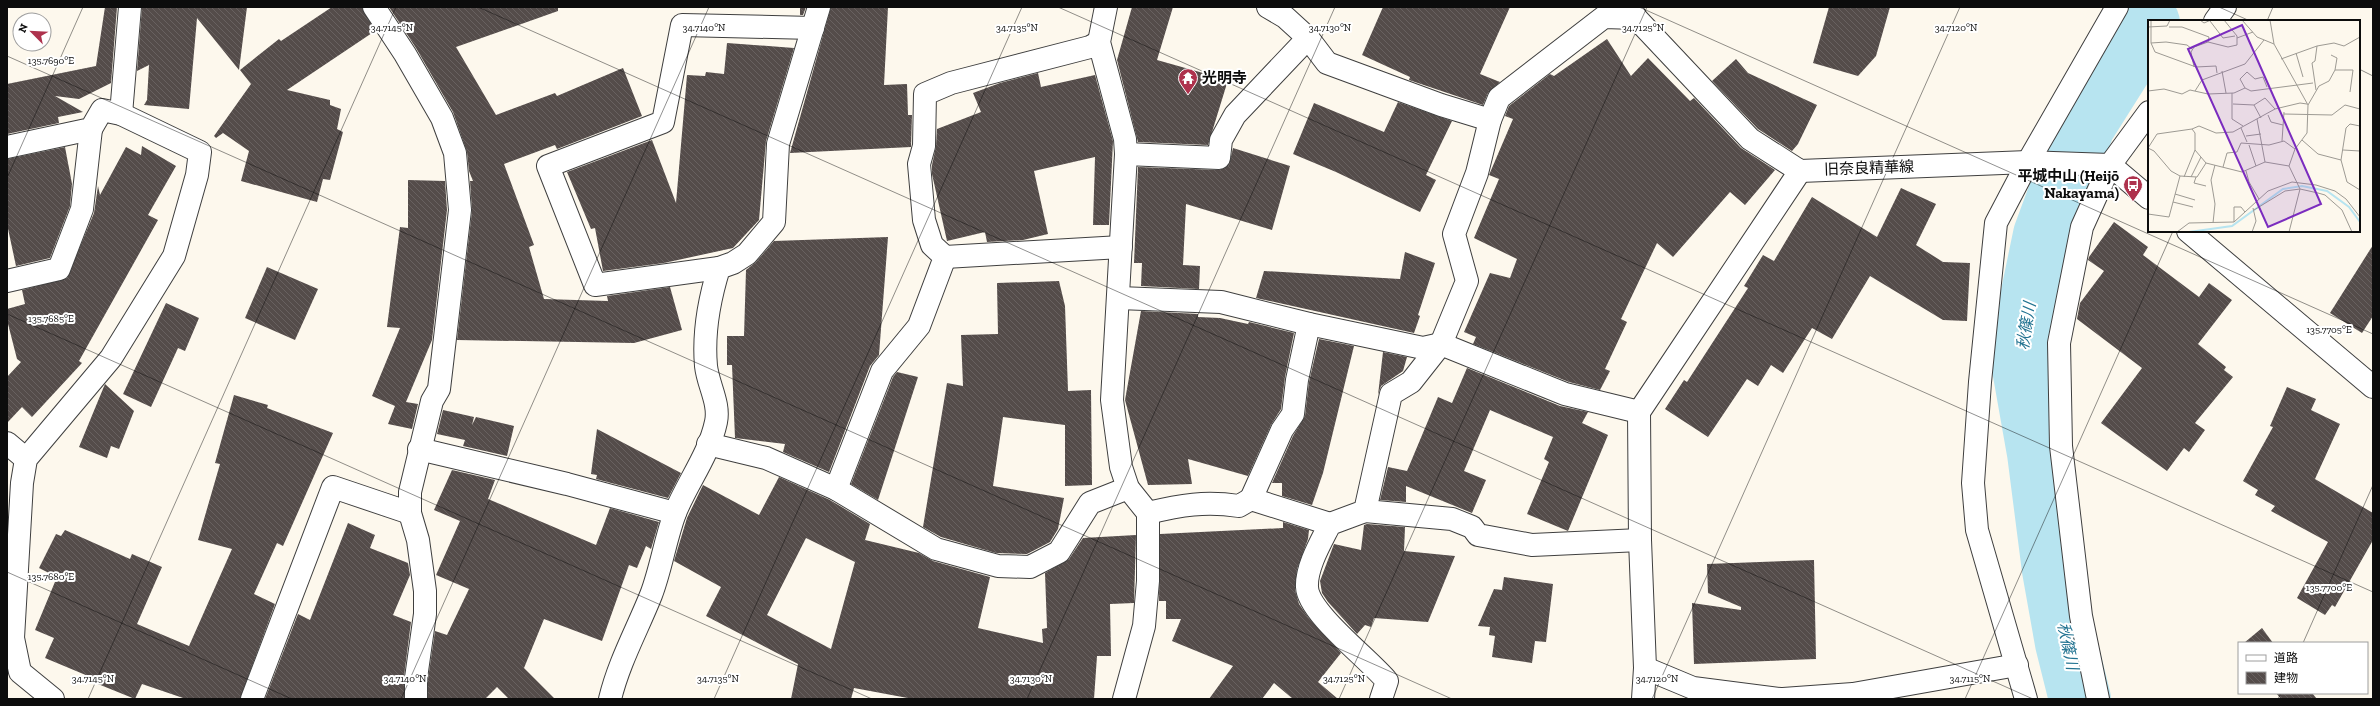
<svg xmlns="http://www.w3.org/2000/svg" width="2380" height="706" font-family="'Zilla Slab','Noto Sans JP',serif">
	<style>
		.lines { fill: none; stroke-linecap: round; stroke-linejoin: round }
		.river { stroke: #b7e4f0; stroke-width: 62 }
		.building { fill: url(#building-back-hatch); fill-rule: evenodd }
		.street-casing { stroke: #3f3f3f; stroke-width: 24 }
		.street { stroke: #fff; stroke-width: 22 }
		.ticks { fill: none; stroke: #0c0c0c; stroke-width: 1; stroke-opacity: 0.45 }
		.labels { text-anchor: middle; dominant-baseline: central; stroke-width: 4; stroke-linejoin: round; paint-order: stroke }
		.poi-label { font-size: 15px; font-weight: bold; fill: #0c0c0c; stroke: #fff; text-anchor: start }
		.street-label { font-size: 15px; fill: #0c0c0c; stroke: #fff }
		.water-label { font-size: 16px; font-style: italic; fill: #227391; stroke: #fff }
		.inset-river { fill: none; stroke: #b7e4f0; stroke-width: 2 }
		.inset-road { fill: none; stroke: #9d9a93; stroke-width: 1 }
		.view { fill: #7b2cbf; fill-opacity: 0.15; stroke: #7b2cbf; stroke-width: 2 }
		.inset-edge { fill: none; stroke: #0c0c0c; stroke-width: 2 }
		.ticks-label { font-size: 10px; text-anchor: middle; fill: #0c0c0c; stroke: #fff; stroke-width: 4; stroke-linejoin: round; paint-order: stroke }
	</style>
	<defs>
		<pattern id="building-back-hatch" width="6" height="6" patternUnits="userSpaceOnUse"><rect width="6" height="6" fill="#544c4a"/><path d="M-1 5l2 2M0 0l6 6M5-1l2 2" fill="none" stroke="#686160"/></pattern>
	</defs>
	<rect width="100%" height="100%" fill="#fdf8ed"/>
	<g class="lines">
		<path class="river" d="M2080 699 2066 643 2053 570 2038 453 2020 351 2044 235 2084 126 2149 23"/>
	</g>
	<g class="building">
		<path d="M105 7H117L111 83 79 99 55 96 83 112 58 117 59 123 7 134V84L96 66Z"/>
		<path d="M142 7H247L239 70 197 18 189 109 144 105 147 100 149 65 137 71Z"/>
		<path d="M332 7H362L375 31 287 90 330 100V105L341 109 337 129 343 132 330 180 323 179 317 202 241 181 249 151 223 133 216 138 214 136 251 84 240 70 279 39 281 41Z"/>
		<path d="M389 7H558V11L456 47 496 115 555 93 557 96 623 68 642 116 557 149 555 145 504 164 534 245 529 247 544 299 608 301 607 296 670 287 682 330 634 343 457 340 472 211 470 181H473L469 171 467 152 453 112 416 48Z"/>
		<path d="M800 7H806L803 15H800Z"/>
		<path d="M831 7H888L884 85 907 84 908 115H912L911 147 790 153Z"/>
		<path d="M1132 7H1173L1157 60 1228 80 1208 145 1138 142 1117 60Z"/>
		<path d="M1383 7H1510L1480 74 1500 82 1488 93 1483 105 1409 80 1410 77 1362 55Z"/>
		<path d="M1829 7H1890L1876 56 1858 76 1813 63Z"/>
		<path d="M1607 39 1631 76 1648 58 1690 101 1694 98 1741 148 1775 170 1745 205 1730 192 1673 257 1657 243 1621 319 1627 322 1605 369 1610 371 1600 390 1569 382 1473 344 1476 337 1464 332 1490 273 1510 278 1517 259 1474 238 1499 179 1489 175 1513 119 1505 116 1509 106 1550 74 1554 76Z"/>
		<path d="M727 43 794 48 766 141 759 220 733 248 664 263 603 271 595 228 591 229 567 172 652 140 676 203 687 75 705 76 706 72 724 74Z"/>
		<path d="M1736 59 1748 73 1817 105 1798 144 1792 151 1758 129 1712 81Z"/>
		<path d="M1038 73 1041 87 1095 75 1113 141 1109 225H1093L1095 157 1034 171 1048 234 1023 240 987 242 985 232 947 241 932 174V165L936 146 937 129 981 112 973 93 1000 83Z"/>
		<path d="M1398 102 1452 121 1426 175 1436 180 1420 212 1336 172 1293 154 1314 103 1384 132Z"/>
		<path d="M142 146 176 166 148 215 158 220 79 361 82 363 32 417 22 407 7 423V377L21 362 17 359 7 320V309L25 304 22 290 67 278 94 213 98 186 100 195 126 147 141 155Z"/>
		<path d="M65 147 72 184 70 206 50 258 16 266 7 224V159Z"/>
		<path d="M1233 148 1290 166 1272 230 1186 204 1183 265 1200 266 1199 289 1141 286 1142 263H1134L1138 167 1219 170 1229 165Z"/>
		<path d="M408 180 445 181 447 210 432 340 406 402 418 404 412 429 388 424 395 406 372 396 400 328 387 327 400 227 408 228Z"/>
		<path d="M1901 188 1936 204 1916 245 1943 262 1970 263 1967 321 1943 320 1870 276 1832 339 1812 328 1783 373 1771 365 1758 386 1747 379 1708 437 1665 409 1684 380 1687 382 1748 288 1744 286 1763 255 1774 261 1812 197 1877 237Z"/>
		<path d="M2114 222 2148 247 2143 255 2199 297 2209 283 2232 300 2198 344 2226 367 2224 370 2233 377 2195 423 2205 430 2189 452 2184 448 2167 471 2101 423 2142 368 2077 319 2080 303 2104 271 2088 260 2089 257Z"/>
		<path d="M888 237 879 355 870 366 829 472 783 452 785 444 735 438 732 365H727V336H744L746 270 756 262 774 241Z"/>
		<path d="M2373 245V316L2362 333 2330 313Z"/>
		<path d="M1405 252 1435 263 1418 315 1420 316 1414 333 1256 298 1264 271 1400 279Z"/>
		<path d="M267 267 318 289 295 340 245 318Z"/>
		<path d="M1059 281 1065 306 1068 391 1091 390 1092 485 1065 486V425L1003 417 993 486 1064 498 1058 529 1050 542 1027 554 996 553 941 537 923 527 947 383 963 386 961 335 998 334 997 283Z"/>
		<path d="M166 303 199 318 185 351 178 348 151 407 123 394Z"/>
		<path d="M1141 311 1198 314V317L1220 318 1248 324 1249 322 1294 333 1285 377 1281 409 1271 425 1248 476 1188 459 1192 484 1148 485 1125 400Z"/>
		<path d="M1319 339 1354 346 1323 473 1312 505 1282 496V483H1272L1293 436 1305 416 1309 382Z"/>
		<path d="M1383 352 1407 357 1403 371 1381 386 1378 395Z"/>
		<path d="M1467 368 1560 406 1588 412 1582 423 1608 435 1568 531 1527 514 1549 462 1544 459 1553 437 1490 410 1464 471 1486 480 1472 513 1406 486V502L1380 500 1388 467 1407 471 1438 397 1452 403Z"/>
		<path d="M897 372 918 377 878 500 851 484 893 377Z"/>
		<path d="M105 384 134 411 119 449 111 446 107 458 79 447Z"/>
		<path d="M2287 387 2316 399 2311 410 2340 424 2315 479 2373 513V540L2335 607 2332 605 2325 615 2297 598 2328 542 2271 511 2275 506 2255 495 2258 490 2243 481 2273 427 2270 426Z"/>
		<path d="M234 395 268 405 267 408 333 433 283 546 277 543 254 594 275 604 240 699H186L142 684 135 699 98 684 100 681 45 658 54 638 35 630 57 577 39 568 56 534 61 536 65 530 130 559 132 554 162 567 137 624 189 646 232 549 198 540 220 464 215 463Z"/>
		<path d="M443 410 474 417 472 425 476 417 514 426 507 456 463 446 465 440 437 434Z"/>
		<path d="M597 429 681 473 668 498 596 479 597 475 591 474Z"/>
		<path d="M452 470 495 480 488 499 596 545 610 508 659 522 651 549 646 546 637 568 629 565 602 641 544 619 524 668 555 699H509L497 687 485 699H428V679L435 631 447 635 469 589 436 575 460 521 434 510Z"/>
		<path d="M779 477 830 500 870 524 865 540 919 553 933 561 990 577 978 628 1043 643 1042 629 1047 628 1045 573 1069 559 1083 538 1136 535 1134 603 1110 604 1111 656H1097L1094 699H913L854 688 851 699H791L798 664 706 616 721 587 674 561 687 518 703 485 759 515ZM806 538 855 562 831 649 767 615Z"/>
		<path d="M1283 522 1309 530 1308 539 1297 569 1295 590 1299 604 1308 617 1341 653 1318 682 1338 699H1293L1274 683 1262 699H1209L1233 666 1172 641 1181 619H1166V601H1159L1160 534 1283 528Z"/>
		<path d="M348 523 375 535 370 548 408 563 410 575 393 615 411 622 404 676V699H265L298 614 310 620Z"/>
		<path d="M1367 524 1405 527 1404 551 1455 556 1428 622 1374 618 1371 627 1365 625 1357 634 1328 602 1322 593 1320 581 1334 544 1361 550 1364 525Z"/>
		<path d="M1814 560 1816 659 1694 664 1692 603 1741 610V607L1708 593 1707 564Z"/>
		<path d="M1504 577 1553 584 1546 642 1535 641 1532 663 1492 657 1495 636 1489 635 1490 627 1478 626 1494 589 1502 590Z"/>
		<path d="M2262 628 2273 643H2244Z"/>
		<path d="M2276 693H2312L2317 699H2281Z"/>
	</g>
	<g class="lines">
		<defs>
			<g id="street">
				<path d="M374 7 405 54 442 118 455 153 460 210 439 389 432 401 410 492V513L418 540 425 591V614L416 678V699"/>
				<path d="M1106 7 1099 42 1125 139 1126 154 1112 400 1121 467 1128 488 1148 513V581L1144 626 1124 699"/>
				<path d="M1268 7 1285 17 1308 38 1327 63 1441 105 1490 120"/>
				<path d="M1630 7 1636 18 1750 139 1800 171 2028 162 2110 165"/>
				<path d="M2215 21 2225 7"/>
				<path d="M121 114 130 7"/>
				<path d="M7 147 91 129 102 110 121 114 200 152 197 175 174 256 111 358 26 459 22 483 13 638 20 672 53 699"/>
				<path d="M1126 154 1219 158 1221 140 1235 115 1308 38"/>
				<path d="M2110 165 2149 198"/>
				<path d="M2188 231 2373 387"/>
				<path d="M945 257 1121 247"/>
				<path d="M719 268 595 285 548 166 663 122 682 25 813 28"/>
				<path d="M7 281 59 269 82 209 91 129"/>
				<path d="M1119 298 1221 302 1309 324 1423 348 1441 344 1565 394 1639 412"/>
				<path d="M7 443 26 459"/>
				<path d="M708 444 766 458 836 489 936 549 998 566 1030 567 1059 552 1090 503 1128 488"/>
				<path d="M419 449 567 484 675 513"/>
				<path d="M836 489 882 371 919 326 945 257 932 245 924 220 919 164 924 146 925 94 951 83 1090 47 1099 42"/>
				<path d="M1251 499 1282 430 1293 414 1297 380 1309 324"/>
				<path d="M1365 511 1452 519 1472 527 1478 535 1532 545 1640 540"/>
				<path d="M1148 513C1181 505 1205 501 1239 506L1251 499 1330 524"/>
				<path d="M1645 668 1693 688 1780 699"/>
				<path d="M252 699 333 487 410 513"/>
				<path d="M610 699C619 662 637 630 651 595 661 569 665 540 675 513 687 483 709 455 716 422 720 403 708 385 706 366 703 332 709 300 719 268L733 263 747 254 774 222 778 144 819 7"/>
				<path d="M1381 699 1387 681C1369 659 1308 613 1307 587 1306 567 1321 542 1330 524L1365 511 1391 394 1411 382 1441 344 1467 281 1454 234 1477 173 1490 120 1499 98 1604 17 1636 18"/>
				<path d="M1643 699 1645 668 1640 540 1639 412 1800 171"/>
				<path d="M1783 699 1853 694 2017 665"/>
				<path d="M2026 699 1977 530 1973 483 1980 382 1996 223 2028 162 2117 7"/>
				<path d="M2098 699 2081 616 2061 446 2059 343 2082 227 2110 165 2149 112"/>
			</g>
		</defs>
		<use href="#street" class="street-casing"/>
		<use href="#street" class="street"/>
	</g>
	<path class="ticks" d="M478 7 2033 699M1058 7 2373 592M1639 7 2373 334M2219 7 2250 21M2267 21 2273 7M7 56 1452 699M2359 69 2373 76M7 178 83 7M7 314 872 699M7 572 292 699M2303 643 2373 485M88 699 396 7M401 699 709 7M714 699 1022 7M1027 699 1335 7M1339 699 1647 7M1652 699 1960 7M1965 699 2173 231M2278 699 2281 693"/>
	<defs>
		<symbol id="temple-pin" viewBox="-11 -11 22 30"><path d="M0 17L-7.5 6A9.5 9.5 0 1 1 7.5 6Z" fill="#ae324d" stroke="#fff"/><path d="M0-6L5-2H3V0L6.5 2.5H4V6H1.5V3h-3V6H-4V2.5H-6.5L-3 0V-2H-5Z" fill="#fff"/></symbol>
		<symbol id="bus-pin" viewBox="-11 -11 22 30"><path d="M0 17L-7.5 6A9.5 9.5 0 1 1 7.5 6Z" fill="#ae324d" stroke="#fff"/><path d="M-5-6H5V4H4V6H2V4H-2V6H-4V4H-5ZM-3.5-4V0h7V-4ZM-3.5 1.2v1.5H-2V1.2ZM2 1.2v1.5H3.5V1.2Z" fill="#fff"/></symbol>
	</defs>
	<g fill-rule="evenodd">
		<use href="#temple-pin" x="1177" y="67" width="22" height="30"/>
		<use href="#bus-pin" x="2122" y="174" width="22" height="30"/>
	</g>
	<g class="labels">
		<g class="poi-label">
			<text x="1202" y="78">光明寺</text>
			<text x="2119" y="176" text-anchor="end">平城中山 (Heijō<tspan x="2119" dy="17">Nakayama)</tspan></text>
		</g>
		<g class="street-label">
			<text transform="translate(1869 168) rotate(-2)">旧奈良精華線</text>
		</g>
		<g class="water-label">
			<text transform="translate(2026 326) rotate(-81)">秋篠川</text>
			<text transform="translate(2068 646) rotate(78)">秋篠川</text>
		</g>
	</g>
	<g transform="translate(2148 20)">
		<rect width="212" height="212" fill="#fdf8ed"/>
		<path class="inset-river" d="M41 212 84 206 135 169 154 166 179 171 201 187 212 202"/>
		<path class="inset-road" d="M3 0V23L7 32 48 47 68 46 69 53M52 0 56 3 63 0M94 0 109 17 126 24M122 0 126 24 160 85 159 113 147 129 141 146 152 169M62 1 75 18 87 16M0 7 19 6 22 0M21 7H34L61 17 60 22M89 18 105 12M3 23 18 22 39 25 44 29M148 33 155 57M183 35 189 38 187 50M133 39 169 26 186 23 196 26 212 17M46 47 43 32 46 27 60 22 80 27 89 25V16L76 0M74 51 78 73M97 68 92 59 99 52 107 59 115 57 119 67M168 70 164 43 167 41 169 26M0 71 16 69 34 74 42 70 60 74 86 73 97 68 103 71 165 63M47 71 54 60 97 44 116 20M84 73V99L95 106M85 84 106 85 117 78 127 89M106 85 113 98M160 85 171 66 181 61 187 50H205L202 72M136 94 184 95 197 85 212 89M120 95 123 102 135 105M109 99 117 142M212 106 202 104 198 108 193 140 199 162 212 170M93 108 99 122M44 109 51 106 68 113 85 112 127 89 152 83 159 84M98 116 113 114M154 120 170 134 193 140M134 121 136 92M101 125 108 146M0 128 9 114 44 109 47 113V130L58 143 94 152 117 142 141 146M0 128 6 131 23 151 32 156 49 157 58 143M195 130 212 131M75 147 79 133 89 132 93 123 121 125 136 121 147 129M98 151 101 162 111 179M36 157 47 130M43 157 53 137M48 157 46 163 58 166M27 174 47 180M25 182 45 187M106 190 137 171 152 169 170 173 177 175 194 190 204 212M0 194 21 197 32 156M86 202V187H93L97 192M65 203 67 184 63 160 67 145M29 212 41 203 86 202 120 171 144 162 168 165 187 171 198 179 212 197M104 212 108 201 105 188M141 212 152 169"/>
		<path class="view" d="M94 5 173 184 120 207 40 29Z"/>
		<rect width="212" height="212" class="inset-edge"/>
	</g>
	<g class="ticks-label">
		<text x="392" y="31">34.7145°N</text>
		<text x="704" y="31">34.7140°N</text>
		<text x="1017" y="31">34.7135°N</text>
		<text x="1330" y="31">34.7130°N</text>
		<text x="1643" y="31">34.7125°N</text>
		<text x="1956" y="31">34.7120°N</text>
		<text x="51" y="64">135.7690°E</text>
		<text x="51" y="322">135.7685°E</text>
		<text x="2329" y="333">135.7705°E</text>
		<text x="51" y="580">135.7680°E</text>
		<text x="2329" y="591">135.7700°E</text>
		<text x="93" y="682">34.7145°N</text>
		<text x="405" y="682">34.7140°N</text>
		<text x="718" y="682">34.7135°N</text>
		<text x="1031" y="682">34.7130°N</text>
		<text x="1344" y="682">34.7125°N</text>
		<text x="1657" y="682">34.7120°N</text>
		<text x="1970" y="682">34.7115°N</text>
	</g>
	<rect width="2380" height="706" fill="none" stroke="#0c0c0c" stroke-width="16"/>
	<rect x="2238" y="642" width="130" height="52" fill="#ffffff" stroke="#9e9e9e"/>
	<rect x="2246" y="655" width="20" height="6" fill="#ffffff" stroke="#9e9e9e"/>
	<text x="2274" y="662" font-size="12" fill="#0c0c0c">道路</text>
	<rect x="2246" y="672" width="20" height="12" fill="url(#building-back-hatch)" stroke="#9e9e9e"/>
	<text x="2274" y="682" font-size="12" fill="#0c0c0c">建物</text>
	<g transform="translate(32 32) rotate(294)"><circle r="19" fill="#ffffff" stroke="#9e9e9e"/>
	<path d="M0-3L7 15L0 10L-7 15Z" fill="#ae324d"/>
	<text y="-6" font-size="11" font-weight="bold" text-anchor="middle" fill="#0c0c0c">N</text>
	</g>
</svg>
